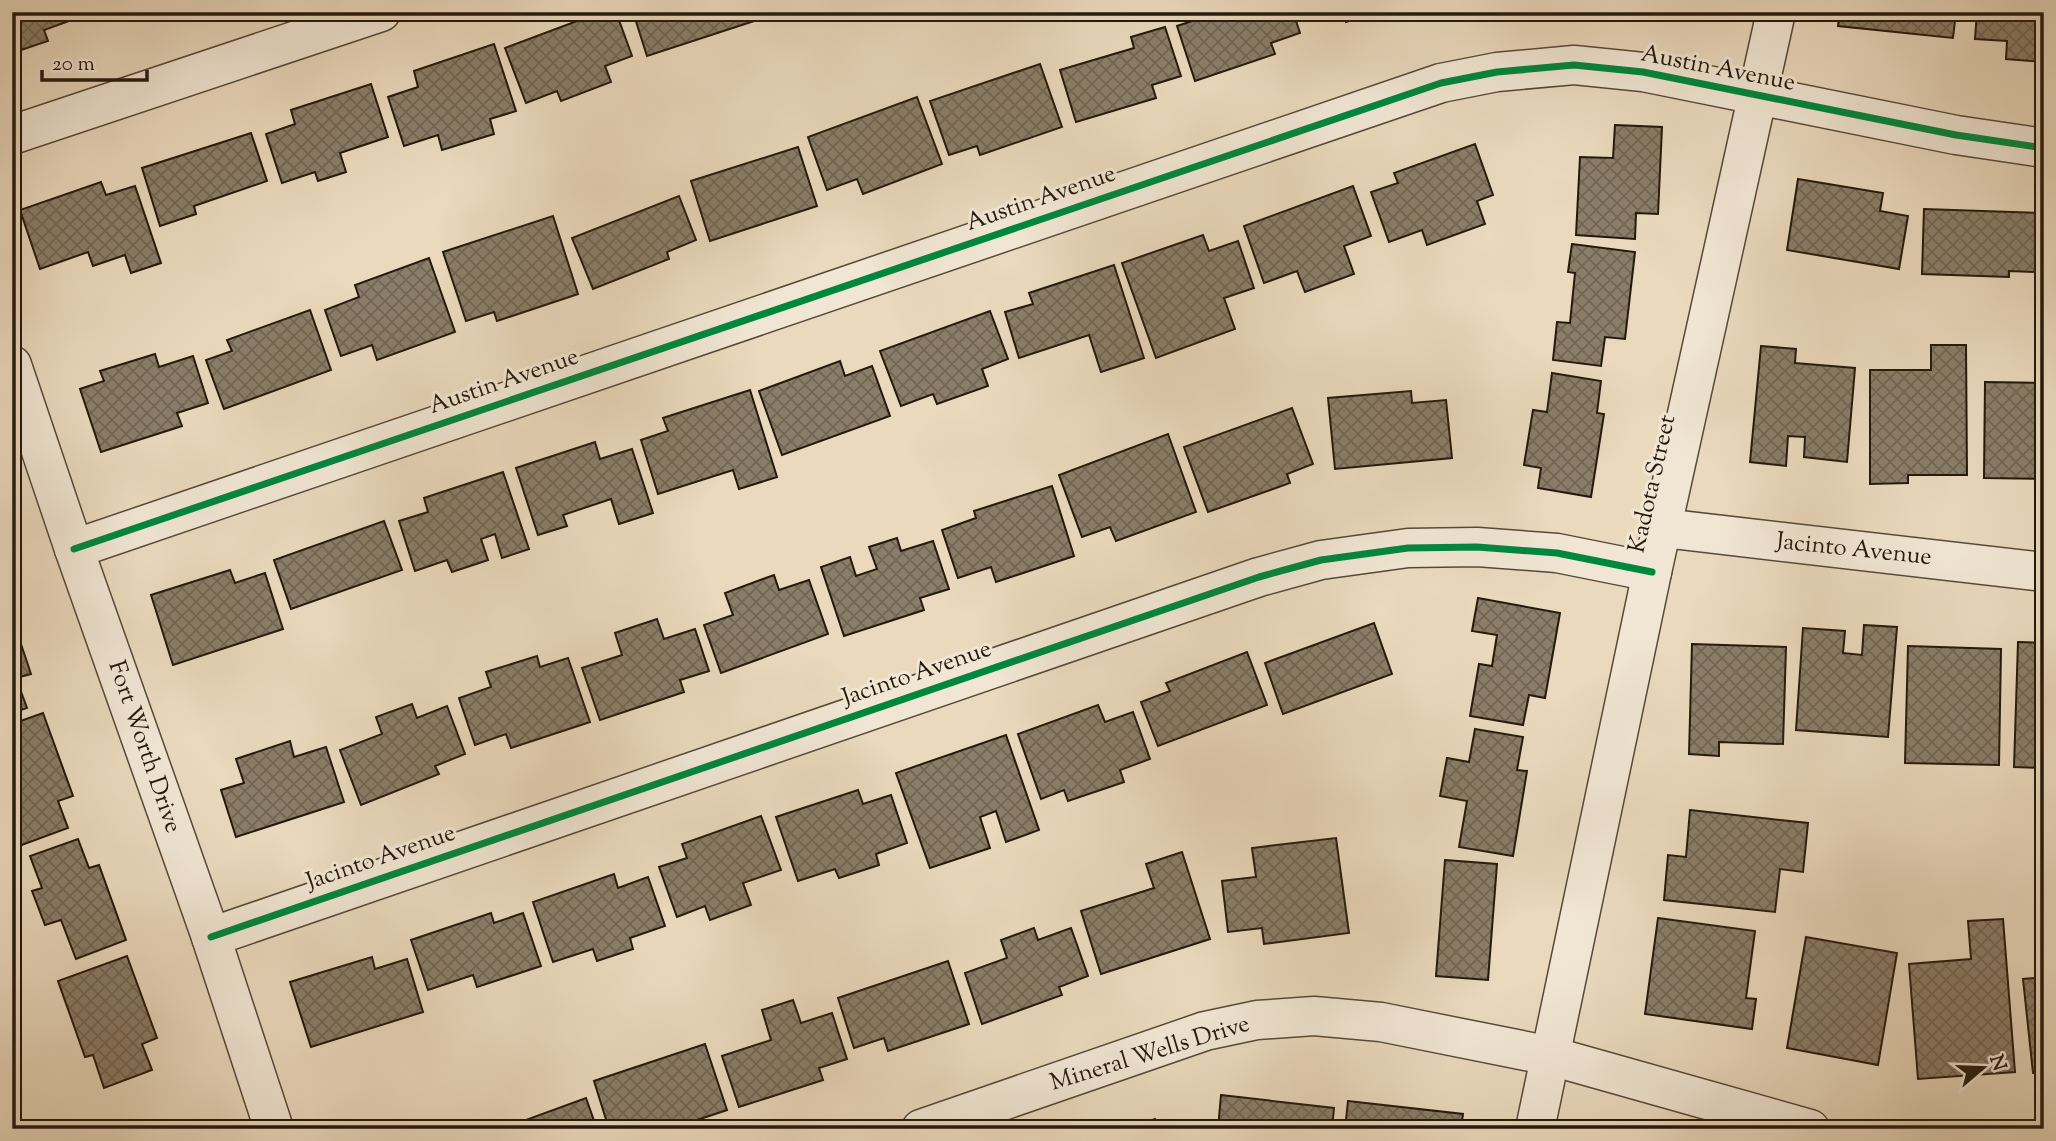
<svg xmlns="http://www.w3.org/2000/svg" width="2056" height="1141" font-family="'Sorts Mill Goudy',serif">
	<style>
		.building { fill: url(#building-cross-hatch); stroke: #24190c; stroke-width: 2 }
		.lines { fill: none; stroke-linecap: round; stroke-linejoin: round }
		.minor-casing { stroke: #564938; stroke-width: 41 }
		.minor { stroke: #f1e6d4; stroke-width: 38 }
		.cycleway-casing { stroke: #f1e6d4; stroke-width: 11 }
		.cycleway { stroke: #00873e; stroke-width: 7 }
		.labels { text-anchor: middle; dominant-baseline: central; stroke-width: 6; stroke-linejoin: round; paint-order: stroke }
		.street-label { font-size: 24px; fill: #24190c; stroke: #f1e6d4 }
	</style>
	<defs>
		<pattern id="building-cross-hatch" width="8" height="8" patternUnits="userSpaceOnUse" patternTransform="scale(1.75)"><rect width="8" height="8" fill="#8b7d68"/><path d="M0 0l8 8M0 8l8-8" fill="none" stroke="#716654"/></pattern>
	</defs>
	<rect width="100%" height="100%" fill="#ead9bd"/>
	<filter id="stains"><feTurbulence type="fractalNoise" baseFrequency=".00286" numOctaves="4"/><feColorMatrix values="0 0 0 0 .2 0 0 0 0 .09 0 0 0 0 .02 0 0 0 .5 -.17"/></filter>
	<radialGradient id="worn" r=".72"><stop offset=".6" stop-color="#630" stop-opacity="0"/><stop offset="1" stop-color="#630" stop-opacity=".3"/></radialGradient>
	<g class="building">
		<path d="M12 12H69L72 20 44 30 48 41 12 53Z"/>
		<path d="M601 12H616L632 56 605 66 611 82 561 101 557 91 526 103 505 48Z"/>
		<path d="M633 12H751L754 21 647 56Z"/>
		<path d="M1220 12H1293L1300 33 1271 43 1275 54 1195 81 1177 26Z"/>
		<path d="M1343 12H1378L1346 22Z"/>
		<path d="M1840 12H1956L1953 38 1838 26Z"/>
		<path d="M1977 12H2044V62L2006 59 2007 41 1975 39Z"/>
		<path d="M1165 27 1181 76 1152 85 1156 98 1076 122 1060 70 1134 48 1131 37Z"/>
		<path d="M494 44 516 111 490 119 494 134 442 150 438 135 404 146 388 97 418 87 414 71Z"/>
		<path d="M1040 64 1062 127 980 155 977 146 949 155 930 101Z"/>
		<path d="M371 84 388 137 340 153 346 172 318 181 315 172 282 183 266 134 295 124 291 110Z"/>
		<path d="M917 97 942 164 863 194 857 179 827 190 808 137Z"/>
		<path d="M1615 125 1662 127 1658 214 1636 213 1635 239 1576 235 1580 157 1613 158Z"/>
		<path d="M251 133 267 181 194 206 196 214 160 226 142 168Z"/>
		<path d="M1475 144 1493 195 1477 201 1485 224 1427 245 1422 230 1389 242 1371 192 1398 183 1394 173Z"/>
		<path d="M798 147 817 206 710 241 691 181Z"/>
		<path d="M1798 179 1883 193 1880 211 1908 216 1899 269 1787 250Z"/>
		<path d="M101 182 106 195 135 186 161 263 131 273 125 255 93 266 88 252 40 269 20 210Z"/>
		<path d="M1353 186 1371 236 1344 246 1354 274 1305 292 1297 271 1264 283 1244 226Z"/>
		<path d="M679 196 696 240 667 252 669 259 593 289 572 238Z"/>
		<path d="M1924 209 2038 213 2036 272 2009 271V277L1922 274Z"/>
		<path d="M553 216 578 294 497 321 494 312 466 321 443 252Z"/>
		<path d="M1203 235 1209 251 1238 241 1254 288 1224 298 1235 329 1156 358 1122 263Z"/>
		<path d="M1572 244 1635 252 1625 339 1605 337 1601 366 1553 360 1557 322 1570 323 1575 273 1568 272Z"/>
		<path d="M429 258 455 332 377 360 372 345 341 356 325 310 359 297 355 285Z"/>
		<path d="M1114 265 1144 358 1101 372 1089 335 1019 358 1005 312 1033 304 1029 293Z"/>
		<path d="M310 310 331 370 224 409 206 360 232 351 227 340Z"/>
		<path d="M990 311 1008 359 982 369 988 386 937 404 933 394 901 406 880 351Z"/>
		<path d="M1931 345H1966L1967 475H1908V483L1870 484V370H1931Z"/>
		<path d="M1761 346 1796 349 1795 363 1855 368 1847 462 1804 457 1805 437 1788 436 1786 466 1750 462Z"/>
		<path d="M155 354 159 367 193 356 208 403 177 413 182 426 101 452 80 389 104 381 100 371Z"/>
		<path d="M840 361 845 376 872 366 890 416 782 455 759 391Z"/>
		<path d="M1552 373 1601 381 1597 413 1604 414 1591 497 1538 488 1541 468 1524 465 1533 410 1547 412Z"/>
		<path d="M1985 382 2044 383V479L1984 478Z"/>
		<path d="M750 390 777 477 739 489 733 470 658 494 641 440 668 431 663 418Z"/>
		<path d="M1411 391 1412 403 1446 400 1452 458 1335 469 1328 398Z"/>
		<path d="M1292 408 1313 464 1287 474 1290 483 1208 512 1184 447Z"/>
		<path d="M1168 434 1196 512 1116 541 1110 527 1082 537 1059 475Z"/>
		<path d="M595 442 600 459 632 449 653 513 619 524 611 499 563 515 567 526 538 535 516 468Z"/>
		<path d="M503 472 529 549 502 558 495 534 481 539 488 560 452 572 447 560 415 571 399 521 428 512 424 498Z"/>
		<path d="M1052 486 1074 556 996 582 991 567 958 578 942 530 976 518 974 511Z"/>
		<path d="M384 521 402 570 291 609 274 560Z"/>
		<path d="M897 538 901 551 933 541 949 589 920 598 924 610 844 636 821 567 850 557 856 576 877 569 869 547Z"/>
		<path d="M230 570 235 583 265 573 283 629 173 665 151 595Z"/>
		<path d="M774 575 779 590 809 580 828 634 721 673 704 625 733 615 725 593Z"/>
		<path d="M1478 598 1560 613 1545 698 1529 695 1523 725 1470 716 1479 664 1492 666 1497 635 1472 631Z"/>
		<path d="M12 617 31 674 16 678 27 708 12 713Z"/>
		<path d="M657 619 664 639 695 629 709 671 680 680 684 692 600 720 582 668 622 655 615 633Z"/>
		<path d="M1374 623 1392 674 1283 714 1265 663Z"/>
		<path d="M1864 625 1897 627 1888 737 1796 730 1803 628 1845 631 1843 653 1862 655Z"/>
		<path d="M2018 642 2044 643V768L2014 767Z"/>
		<path d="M1692 644 1786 647 1783 744 1719 742V756L1689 754Z"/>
		<path d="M1908 646 2001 649 1999 765 1905 763Z"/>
		<path d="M1247 652 1267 705 1158 746 1141 702 1170 691 1166 683Z"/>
		<path d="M537 656 540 667 568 658 590 722 511 748 506 734 475 745 459 698 491 687 486 672Z"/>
		<path d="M412 704 417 718 447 706 465 754 435 766 439 774 361 805 340 750 382 734 376 717Z"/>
		<path d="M1098 705 1105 722 1133 712 1150 759 1120 770 1124 782 1068 801 1064 790 1041 799 1018 734Z"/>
		<path d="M43 713 73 796 58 801 68 828 19 846 12 827V812L19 809 12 791V724Z"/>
		<path d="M1475 729 1523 737 1517 770 1527 771 1513 856 1459 847 1467 801 1440 796 1447 758 1469 762Z"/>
		<path d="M1006 735 1039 830 1006 842 996 811 980 817 990 848 930 868 896 773Z"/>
		<path d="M290 741 294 757 326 747 344 802 236 837 221 790 244 783 236 759Z"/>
		<path d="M858 790 863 804 891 795 907 843 876 854 879 865 839 878 835 869 798 881 776 817Z"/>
		<path d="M1690 810 1808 823 1803 872 1780 869 1775 912 1664 900 1668 855 1686 857Z"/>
		<path d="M761 816 781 870 743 883 751 905 710 920 705 906 677 917 659 867 687 858 682 844Z"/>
		<path d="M1336 838 1349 933 1264 944 1262 928 1228 932 1222 881 1256 877 1252 848Z"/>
		<path d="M78 839 89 868 99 865 126 940 76 959 61 920 45 925 32 891 42 888 30 856Z"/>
		<path d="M1182 852 1210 939 1101 974 1081 911 1154 888 1146 864Z"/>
		<path d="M1445 860 1497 864 1488 980 1436 976Z"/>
		<path d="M614 874 618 888 648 877 665 926 630 938 633 949 597 961 593 949 553 962 533 902Z"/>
		<path d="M491 913 494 923 523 913 541 966 477 987 473 975 428 990 411 940Z"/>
		<path d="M1658 918 1755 931 1746 998 1756 999 1752 1029 1645 1014Z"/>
		<path d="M2003 919 2015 1072 1918 1079 1909 964 1971 959 1968 921Z"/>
		<path d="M1034 928 1038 940 1071 928 1088 976 1059 987 1062 995 982 1024 965 973 1007 958 1001 940Z"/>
		<path d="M1806 937 1897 953 1878 1065 1787 1048Z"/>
		<path d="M127 956 157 1038 142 1044 152 1070 104 1088 93 1055 85 1057 58 981Z"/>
		<path d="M372 957 375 969 407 959 423 1012 311 1047 290 982Z"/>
		<path d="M948 961 969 1024 888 1051 884 1038 854 1048 838 998Z"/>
		<path d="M2044 977V1072L2033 1073 2023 979Z"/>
		<path d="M793 1000 801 1023 832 1013 847 1059 819 1068 823 1080 739 1107 722 1056 771 1040 762 1010Z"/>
		<path d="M705 1044 727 1110 670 1129H645L643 1122 622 1129H609L594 1081Z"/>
		<path d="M1221 1095 1334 1108 1332 1129H1218Z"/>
		<path d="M586 1098 597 1129H501Z"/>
		<path d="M1348 1101 1463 1114 1461 1129H1345Z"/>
		<path d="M1155 1119 1159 1129H1127Z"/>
	</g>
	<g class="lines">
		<defs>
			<g id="minor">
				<path d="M12 135 381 12"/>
				<path d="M12 365 74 549 211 937 274 1129"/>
				<path d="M1663 528 2044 572"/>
				<path d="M74 549 1441 83 1497 72 1574 65 1643 72 1956 135 2044 148"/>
				<path d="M211 937 1259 577 1321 560 1408 548 1477 547 1557 553 1652 572"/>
				<path d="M921 1129 1205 1031 1257 1020 1314 1016 1381 1022 1551 1056 1810 1129"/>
				<path d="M1535 1129 1652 572 1776 12"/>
			</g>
		</defs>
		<use href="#minor" class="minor-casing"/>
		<use href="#minor" class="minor"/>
		<defs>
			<g id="cycleway">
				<path d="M74 549 1441 83 1497 72 1574 65 1643 72 1956 135 2044 148"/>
				<path d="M211 937 1259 577 1321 560 1408 548 1477 547 1557 553 1652 572"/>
			</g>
		</defs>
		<use href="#cycleway" class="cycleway-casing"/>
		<use href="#cycleway" class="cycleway"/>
	</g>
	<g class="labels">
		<g class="street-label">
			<text transform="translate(1718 69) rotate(11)">Austin Avenue</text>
			<text transform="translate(1041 199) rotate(-19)">Austin Avenue</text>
			<text transform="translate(504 382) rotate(-19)">Austin Avenue</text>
			<text transform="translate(1653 484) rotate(-77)">Kadota Street</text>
			<text transform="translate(1854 550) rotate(6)">Jacinto Avenue</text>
			<text transform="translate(917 674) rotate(-19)">Jacinto Avenue</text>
			<text transform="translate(144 747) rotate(71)">Fort Worth Drive</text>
			<text transform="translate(381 858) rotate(-19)">Jacinto Avenue</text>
			<text transform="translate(1150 1054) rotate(-17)">Mineral Wells Drive</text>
		</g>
	</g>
	<rect width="2056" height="1141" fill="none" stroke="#ead9bd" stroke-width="42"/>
	<rect x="14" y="14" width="2028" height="1113" fill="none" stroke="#24190c" stroke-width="3.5"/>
	<rect x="21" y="21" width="2014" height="1099" fill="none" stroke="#24190c" stroke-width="2"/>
	<g transform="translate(1983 1068) rotate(71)" stroke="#f1e6d4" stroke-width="5" paint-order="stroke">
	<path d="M0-5L12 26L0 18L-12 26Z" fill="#24190c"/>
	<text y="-10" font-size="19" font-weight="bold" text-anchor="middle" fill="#24190c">N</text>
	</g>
	<path d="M42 70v10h105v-10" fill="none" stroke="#24190c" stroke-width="3.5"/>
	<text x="52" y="70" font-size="21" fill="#24190c" stroke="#f1e6d4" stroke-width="5" paint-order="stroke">20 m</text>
	<rect width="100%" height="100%" filter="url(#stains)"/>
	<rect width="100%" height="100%" fill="url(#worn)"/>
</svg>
